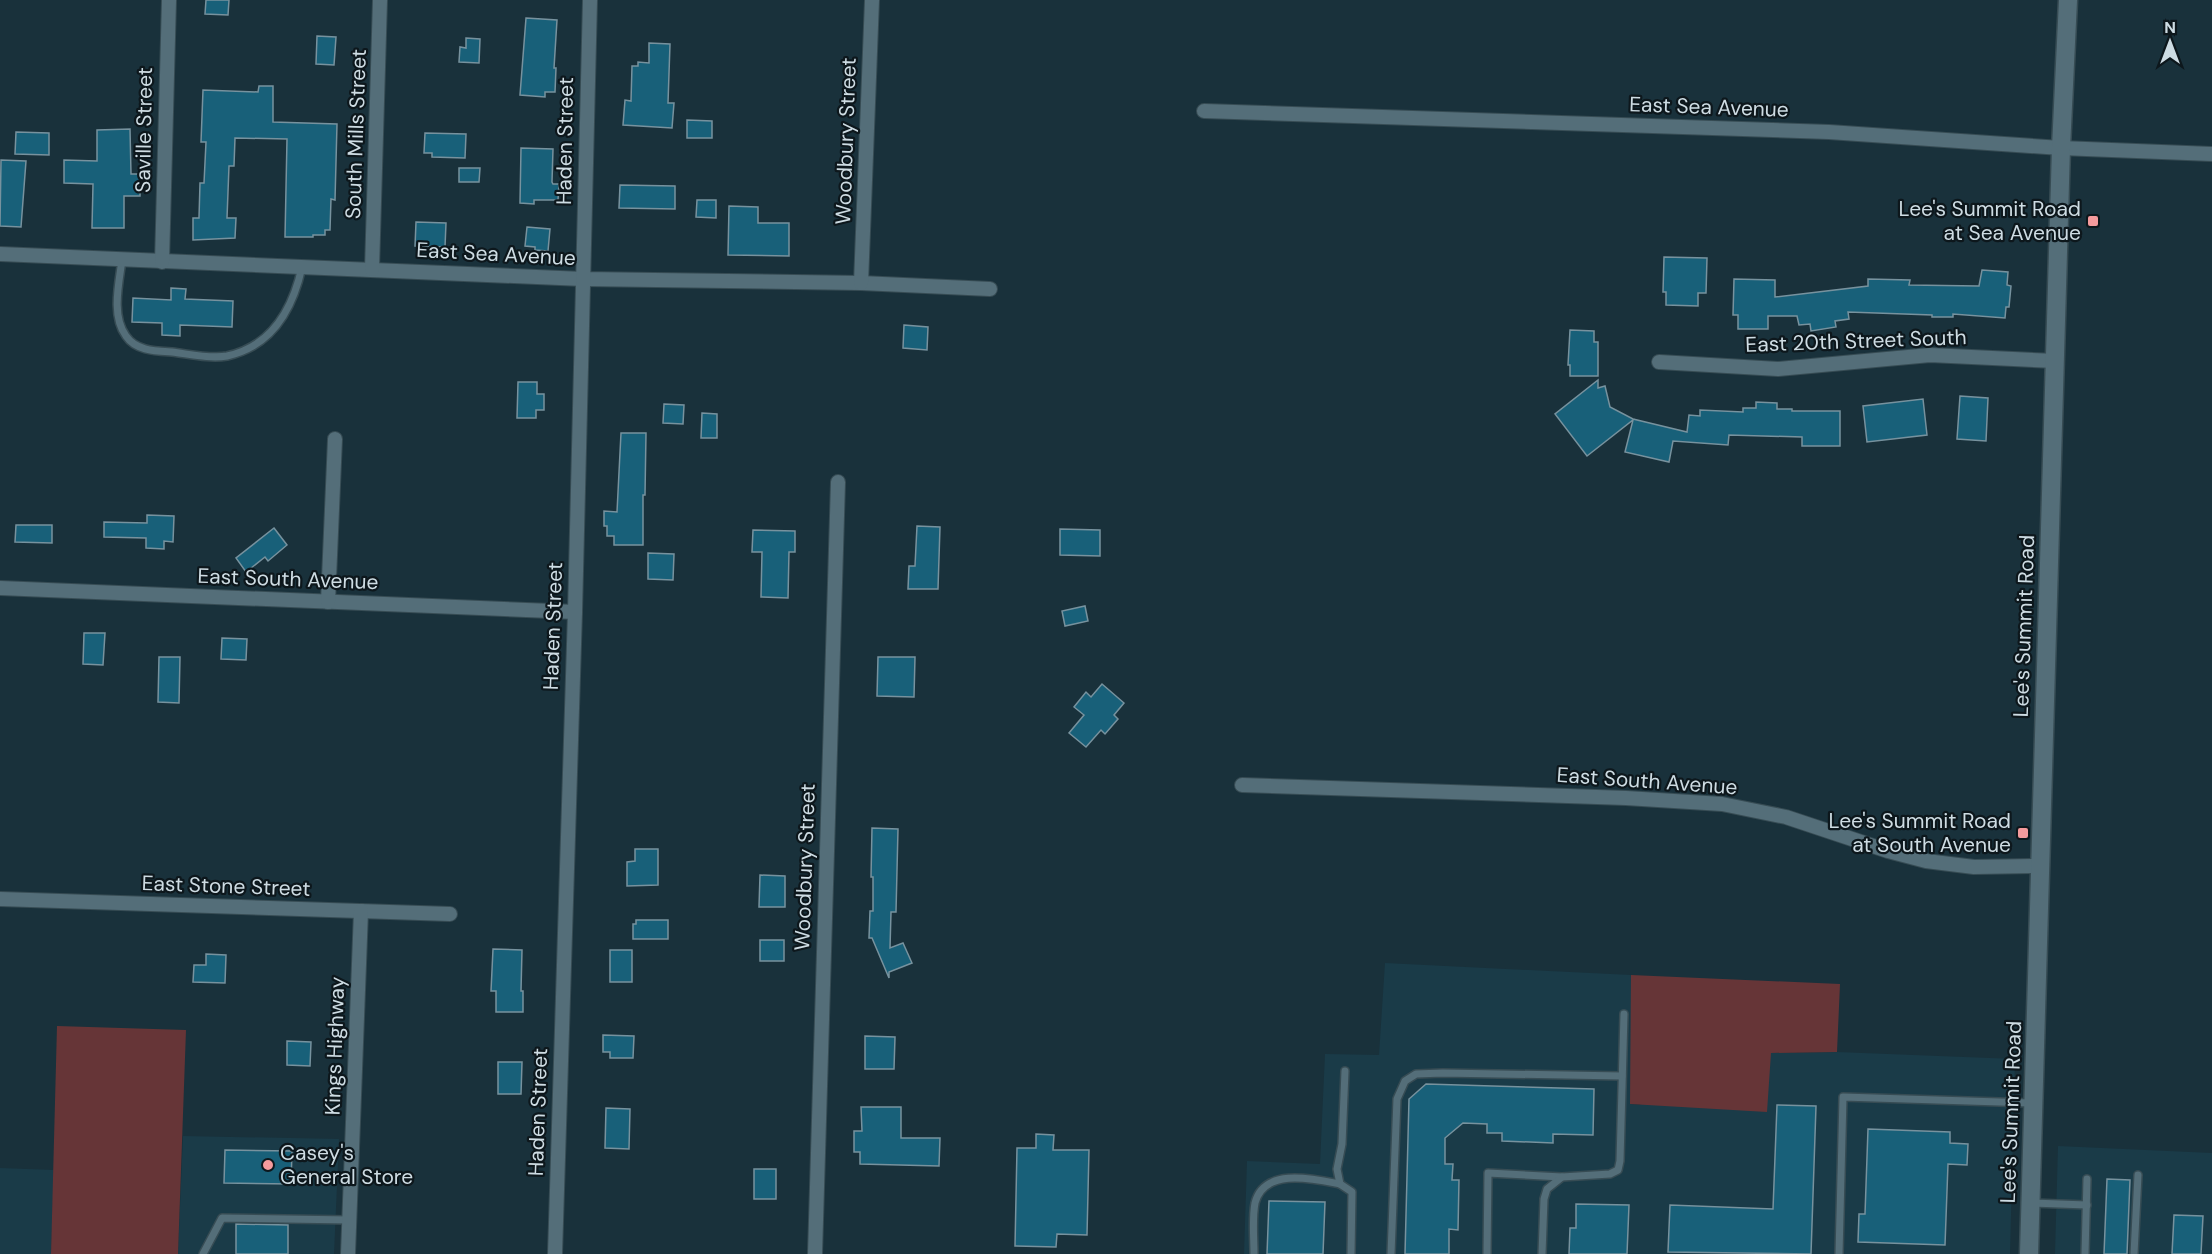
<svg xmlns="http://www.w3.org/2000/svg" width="2212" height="1254" font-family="'DM Sans',sans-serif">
<rect width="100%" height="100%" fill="#19313b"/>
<g fill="#1a3b48">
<polygon points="1385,963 1631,975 1631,1104 1639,1105 1771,1053 1837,1052 2015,1059 2010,1254 1244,1254 1247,1161 1320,1164 1325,1054 1379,1055"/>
<polygon points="183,1136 339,1139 334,1254 178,1254"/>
<polygon points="2058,1146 2212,1153 2212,1254 2055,1254"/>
<polygon points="0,1168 54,1170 51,1254 0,1254"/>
</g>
<g fill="#663537">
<polygon points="1631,975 1840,984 1837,1052 1771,1053 1767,1112 1630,1104"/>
<polygon points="57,1026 186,1030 178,1254 51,1254"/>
</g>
<g fill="#186079" stroke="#77929e" stroke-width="1.5">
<polygon points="206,0 229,0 228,15 205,14"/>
<polygon points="526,18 557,20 554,68 556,68 555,92 545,92 545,97 520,95"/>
<polygon points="317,36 336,37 334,65 316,64"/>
<polygon points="466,38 480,39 479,63 459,62 460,47 466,48"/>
<polygon points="649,43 670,44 668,103 674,103 672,128 623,125 625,100 631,101 632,66 638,66 638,62 649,63"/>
<polygon points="259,86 273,86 273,122 337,124 335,200 331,199 330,230 325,230 325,235 313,235 313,237 285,237 287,139 235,138 234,166 229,166 227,218 236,218 235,238 193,240 193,218 199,218 200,183 204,183 206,142 201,142 203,90 258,92"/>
<polygon points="687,120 712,121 712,138 687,138"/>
<polygon points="130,129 131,174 140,174 140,196 124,196 124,228 92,228 93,184 64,183 64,160 97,161 97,130"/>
<polygon points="16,132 49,133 49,155 15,154"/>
<polygon points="425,133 466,134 465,158 432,157 432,153 424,153"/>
<polygon points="521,148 553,149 552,182 553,184 559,184 558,200 534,200 534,204 520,203"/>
<polygon points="1,160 26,161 21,227 0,226"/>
<polygon points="459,168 480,168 479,182 459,182"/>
<polygon points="620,185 675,186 675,209 619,208"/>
<polygon points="697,200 716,200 716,218 696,217"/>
<polygon points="729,206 758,207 758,223 789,223 789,256 728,255"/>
<polygon points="416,222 446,223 445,247 415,246"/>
<polygon points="527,227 550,229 548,251 535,250 535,247 525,246"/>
<polygon points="1664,257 1707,258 1706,293 1698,293 1698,306 1666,305 1666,292 1663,292"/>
<polygon points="1982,270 2008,272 2007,285 2011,286 2009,307 2006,307 2005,318 1953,314 1953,317 1932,317 1932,315 1848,312 1849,319 1835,321 1836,327 1811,331 1810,324 1799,325 1797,316 1768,316 1768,329 1738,329 1738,315 1733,315 1734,279 1775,280 1775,297 1868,286 1868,279 1910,280 1909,285 1979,286"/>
<polygon points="171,288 186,289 185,299 233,301 232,327 180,325 180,336 162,335 162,323 132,322 133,298 171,300"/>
<polygon points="904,325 928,327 927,350 903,348"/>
<polygon points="1570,330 1594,331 1594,342 1598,342 1598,376 1570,376 1570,365 1568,365"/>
<polygon points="1598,380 1598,388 1605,386 1610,407 1633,419 1687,432 1689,415 1700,416 1700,410 1743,412 1743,408 1756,408 1756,402 1777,403 1777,409 1792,409 1792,411 1840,411 1840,446 1802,446 1802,437 1729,435 1728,445 1673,441 1669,462 1625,452 1633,420 1587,456 1555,414"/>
<polygon points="518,382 537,382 537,394 544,394 544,410 536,410 536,418 517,418"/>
<polygon points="1960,396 1988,398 1986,441 1957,439"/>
<polygon points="1923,399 1927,435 1867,442 1863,406"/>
<polygon points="664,404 684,405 683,424 663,423"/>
<polygon points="702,413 717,414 717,438 701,438"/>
<polygon points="621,433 646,433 645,495 643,495 643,545 614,545 614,536 607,536 607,526 604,526 604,511 617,512"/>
<polygon points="147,515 174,516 173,542 164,541 164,549 146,548 146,538 104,537 104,522 147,523"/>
<polygon points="16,525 52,525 52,543 15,542"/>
<polygon points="917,526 940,527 938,589 908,589 909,566 915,566"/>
<polygon points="274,528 287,545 268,561 265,557 246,572 236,558"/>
<polygon points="1060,529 1100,530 1100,556 1060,555"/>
<polygon points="753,530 795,531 795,552 789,552 788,598 761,597 762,552 752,552"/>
<polygon points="648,553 674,554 673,580 648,579"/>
<polygon points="1085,606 1088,621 1065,626 1062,611"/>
<polygon points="84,633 105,633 103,665 83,664"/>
<polygon points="222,638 247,639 246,660 221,659"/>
<polygon points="159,657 180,657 179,703 158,702"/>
<polygon points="878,657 915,657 914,697 877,696"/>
<polygon points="1102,684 1124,703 1114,715 1118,719 1105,734 1101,730 1086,747 1069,733 1084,715 1074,707 1086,692 1091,697"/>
<polygon points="872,828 898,829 896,912 891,912 890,948 903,943 912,963 889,972 889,978 872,938 869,938 870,911 873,911 873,877 871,877"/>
<polygon points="635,849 658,849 658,885 627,886 627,862 635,861"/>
<polygon points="760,875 785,876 785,907 759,907"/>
<polygon points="636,920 668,920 668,939 633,939 633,924 636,924"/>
<rect x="760" y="940" width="24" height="21"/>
<polygon points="493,949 522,950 521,991 523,991 523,1012 496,1012 496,991 491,991"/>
<rect x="610" y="950" width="22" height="32"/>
<polygon points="206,954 226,955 225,983 193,982 194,965 206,965"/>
<polygon points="603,1035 634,1036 633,1058 610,1058 610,1052 603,1052"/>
<polygon points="865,1036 895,1037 894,1069 865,1069"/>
<polygon points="287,1041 311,1042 310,1066 287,1065"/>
<polygon points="498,1062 522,1062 521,1094 498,1094"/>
<polygon points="1426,1084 1594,1089 1593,1135 1553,1134 1553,1143 1502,1141 1502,1133 1487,1133 1487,1124 1463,1123 1445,1138 1445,1164 1453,1164 1452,1180 1459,1180 1458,1230 1449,1229 1449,1254 1405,1254 1409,1099"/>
<polygon points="1777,1105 1816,1106 1811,1254 1668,1252 1670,1205 1773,1209"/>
<polygon points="861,1107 901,1107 901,1138 940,1138 939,1166 860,1164 860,1152 854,1152 854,1131 862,1131"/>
<polygon points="606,1108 630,1109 629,1149 605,1148"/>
<polygon points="1868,1129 1950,1132 1950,1143 1968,1144 1967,1165 1948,1164 1945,1245 1858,1242 1859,1214 1865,1214"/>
<polygon points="1036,1134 1054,1135 1053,1150 1089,1150 1087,1235 1057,1234 1056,1247 1015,1246 1017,1148 1036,1148"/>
<polygon points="225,1150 292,1151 291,1184 224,1183"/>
<rect x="754" y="1169" width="22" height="30"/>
<polygon points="2107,1179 2130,1180 2127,1254 2104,1254"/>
<polygon points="1269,1201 1325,1202 1323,1254 1267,1254"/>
<polygon points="1576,1204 1629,1205 1627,1254 1569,1254 1570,1228 1576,1228"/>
<polygon points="2174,1215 2203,1216 2201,1254 2172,1254"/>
<polygon points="236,1224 288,1225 288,1254 236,1254"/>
</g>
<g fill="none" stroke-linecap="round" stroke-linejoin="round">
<g stroke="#374c54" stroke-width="10">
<g id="lane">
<path d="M122,260C119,283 111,316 126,336C136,351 156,351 172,352C189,354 210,359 227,356C273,346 293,308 302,267"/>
<polyline points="1345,1071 1342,1144 1337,1169 1340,1184 1352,1192 1351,1254"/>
<polyline points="2032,1203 2087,1205"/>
<polyline points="203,1254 222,1218 350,1220"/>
<path d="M1254,1254C1254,1238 1252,1219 1255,1203C1264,1167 1314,1179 1340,1184"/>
<polyline points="1391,1254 1397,1099 1405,1081 1416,1074 1443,1073 1622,1076"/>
<polyline points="1487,1254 1488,1173 1562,1177"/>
<polyline points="1542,1254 1544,1199 1547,1189 1562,1177 1610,1174 1618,1170 1620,1161 1624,1014"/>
<polyline points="1839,1254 1843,1097 2031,1103"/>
<polyline points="2085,1254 2087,1179"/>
<polyline points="2134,1254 2138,1175"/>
</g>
</g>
<g stroke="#374c54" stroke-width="16">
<g id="street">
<polyline points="1204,111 1829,132 2061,148 2212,154"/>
<polyline points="0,254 583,279 861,283 990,289"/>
<polyline points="162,262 169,0"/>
<polyline points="372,269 380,0"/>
<polyline points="861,283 872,0"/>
<polyline points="1659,362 1778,369 1930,355 2055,361"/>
<polyline points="0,588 575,612"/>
<polyline points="328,602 335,439"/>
<polyline points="1242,785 1626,798 1722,804 1786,817 1888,851 1926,861 1974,867 2040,866"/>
<polyline points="0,899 450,914"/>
<polyline points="348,1254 361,911"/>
<polyline points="555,1254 575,612 590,0"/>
<polyline points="815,1254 838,482"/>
</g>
</g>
<g stroke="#374c54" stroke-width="21">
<polyline id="secondary" points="2029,1254 2061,148 2068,0"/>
</g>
<use href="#lane" stroke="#546e79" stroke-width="7"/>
<use href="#street" stroke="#546e79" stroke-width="14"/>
<use href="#secondary" stroke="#546e79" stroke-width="18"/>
</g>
<g fill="#f59b9d" stroke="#0d171c" stroke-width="2">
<rect x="2087" y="215" width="12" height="12" rx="3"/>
<rect x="2017" y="827" width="12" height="12" rx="3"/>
<circle cx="268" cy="1165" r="6"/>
</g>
<g text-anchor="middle" stroke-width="4.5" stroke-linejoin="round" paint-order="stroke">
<g font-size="21" fill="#cedce3" stroke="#0d171c">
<text transform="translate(1709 107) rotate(2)" y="7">East Sea Avenue</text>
<text transform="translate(144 130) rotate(-89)" y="7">Saville Street</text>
<text transform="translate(356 134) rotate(-88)" y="7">South Mills Street</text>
<text transform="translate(565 141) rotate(-89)" y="7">Haden Street</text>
<text transform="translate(846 141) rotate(-88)" y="7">Woodbury Street</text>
<text transform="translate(496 254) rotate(3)" y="7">East Sea Avenue</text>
<text transform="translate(1856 341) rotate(-2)" y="7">East 20th Street South</text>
<text transform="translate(288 579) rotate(2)" y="7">East South Avenue</text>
<text transform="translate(553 626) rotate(-88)" y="7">Haden Street</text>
<text transform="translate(2024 626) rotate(-88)" y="7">Lee's Summit Road</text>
<text transform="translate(1647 781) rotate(4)" y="7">East South Avenue</text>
<text transform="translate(805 867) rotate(-88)" y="7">Woodbury Street</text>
<text transform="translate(226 886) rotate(2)" y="7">East Stone Street</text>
<text transform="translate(335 1046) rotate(-88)" y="7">Kings Highway</text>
<text transform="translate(538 1112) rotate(-88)" y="7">Haden Street</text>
<text transform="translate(2011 1112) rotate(-88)" y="7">Lee's Summit Road</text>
</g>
<g font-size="21" fill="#cedce3" stroke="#0d171c" text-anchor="end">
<text x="2081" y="216">Lee's Summit Road<tspan x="2081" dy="24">at Sea Avenue</tspan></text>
<text x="2011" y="828">Lee's Summit Road<tspan x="2011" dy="24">at South Avenue</tspan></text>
<text x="280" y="1160" text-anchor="start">Casey's<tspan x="280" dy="24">General Store</tspan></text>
</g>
</g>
<g transform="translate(2170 42)" stroke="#0d171c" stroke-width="4.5" paint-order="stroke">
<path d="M0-4.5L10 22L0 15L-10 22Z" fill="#cedce3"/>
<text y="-9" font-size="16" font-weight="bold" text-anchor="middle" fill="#cedce3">N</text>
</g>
</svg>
